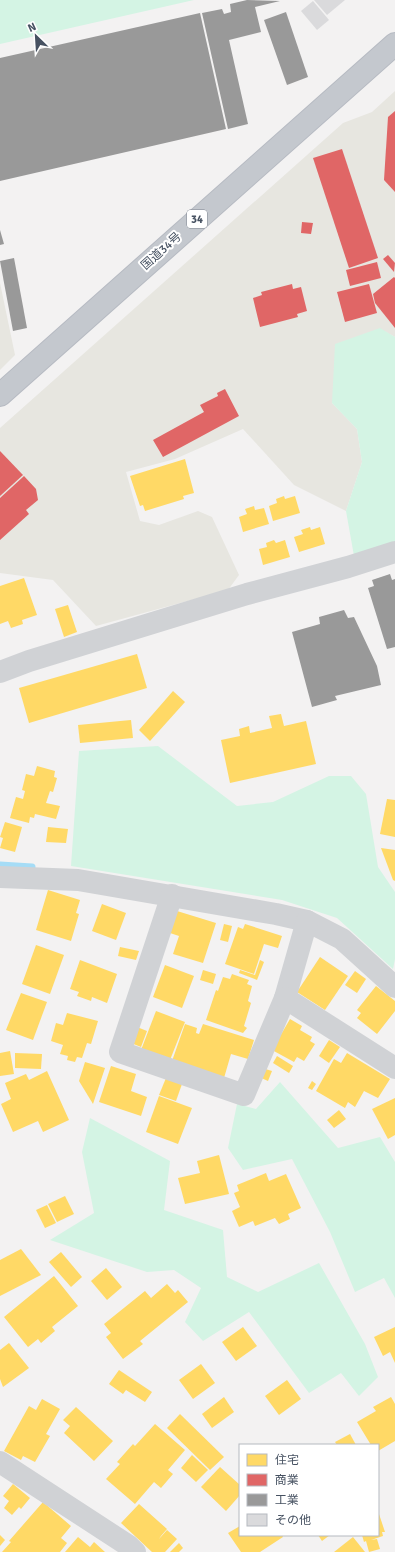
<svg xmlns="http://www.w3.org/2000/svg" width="395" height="1552" font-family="Signika,'Noto Sans JP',sans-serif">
<rect width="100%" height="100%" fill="#f3f2f2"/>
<g fill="#e7e6e0">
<polygon points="395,91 395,337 380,329 332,403 357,429 362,462 346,511 294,485 243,429 175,459 126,472 140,521 159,525 198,511 212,517 239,575 228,590 96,626 53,580 0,573 0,428 343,123 372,112"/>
<polygon points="0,283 15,355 0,370"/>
</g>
<g fill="#d4f4e4">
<polygon points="0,0 194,0 0,44"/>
<polygon points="380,328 395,337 395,542 354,556 346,511 362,462 357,429 332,403 335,344"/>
<polygon points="158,746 237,806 273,802 329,776 351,776 366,794 378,867 395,892 395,959 393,969 337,918 282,900 71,866 79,751"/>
<polygon points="280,1082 338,1148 380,1137 395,1162 395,1298 384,1278 355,1292 330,1232 292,1159 243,1170 228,1148 237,1104 256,1109"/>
<polygon points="90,1118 170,1161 164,1210 223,1230 227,1277 258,1292 319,1263 365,1344 378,1377 359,1396 341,1373 309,1393 249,1312 203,1341 185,1322 201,1288 174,1270 147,1272 50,1240 94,1213 82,1152"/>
</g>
<g fill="#ffd966">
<polygon points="185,459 194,493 183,496 184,499 145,511 143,505 140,506 130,476"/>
<polygon points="284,496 285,499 295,496 300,513 273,521 269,506 277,503 276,499"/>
<polygon points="254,506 255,510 264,508 269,524 243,532 239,517 247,514 245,509"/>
<polygon points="310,527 311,530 320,527 325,544 299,552 294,537 303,534 301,530"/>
<polygon points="274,540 276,543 285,540 290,557 263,565 259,549 267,547 266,543"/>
<polygon points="24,578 37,615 22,620 23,624 11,628 8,621 0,624 0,586"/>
<polygon points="68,605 77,632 64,637 55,609"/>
<polygon points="137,654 147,688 29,723 19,688"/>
<polygon points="173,691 185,702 150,741 139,730"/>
<polygon points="281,714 284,726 306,721 316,764 230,783 221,740 240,736 239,729 249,726 250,733 272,728 269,716"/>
<polygon points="131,720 133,738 80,743 78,725"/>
<polygon points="37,766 55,771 54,777 57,778 53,792 50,791 46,803 60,806 56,819 35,814 34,818 30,817 29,823 10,818 16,797 23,799 25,791 22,790 26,774 34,776"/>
<polygon points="387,799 395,800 395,837 380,834"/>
<polygon points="5,822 22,827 15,852 0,848 3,838 0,837"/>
<polygon points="48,827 68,829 66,843 46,842"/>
<polygon points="381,848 395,850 395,881 393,880"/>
<polygon points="48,890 80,900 76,913 79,914 71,941 36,930"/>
<polygon points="102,904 126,913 116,940 92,931"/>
<polygon points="177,911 216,923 203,963 173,954 179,936 170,933"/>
<polygon points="224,924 232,926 228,942 220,940"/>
<polygon points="245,924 282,936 278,948 264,944 254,974 225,964 238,927 243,929"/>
<polygon points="36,945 64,955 50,994 22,984"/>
<polygon points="120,947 139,951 136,960 118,956"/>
<polygon points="320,957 348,976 325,1010 297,992"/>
<polygon points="80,960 117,974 107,1003 92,997 91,1001 77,996 79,992 70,989"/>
<polygon points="260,960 264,962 257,980 239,973 240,970 255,975"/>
<polygon points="165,965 194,976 182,1008 153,997"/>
<polygon points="203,970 216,974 213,984 200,980"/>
<polygon points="355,971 366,979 357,993 345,985"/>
<polygon points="232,974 249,980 247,984 252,986 248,1001 251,1003 244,1026 247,1028 243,1033 206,1020 216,990 218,991 223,977 230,979"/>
<polygon points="376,986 395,1001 395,1011 377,1034 357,1018 361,1013 357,1010"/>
<polygon points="21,993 47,1002 33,1040 6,1030"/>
<polygon points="156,1011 185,1022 170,1060 141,1050"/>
<polygon points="67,1013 98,1021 91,1044 87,1043 82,1058 77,1057 75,1062 67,1060 68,1056 60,1054 63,1045 51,1041 56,1023 63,1025"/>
<polygon points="290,1019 302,1026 300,1030 312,1037 310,1041 315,1044 304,1061 297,1057 294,1062 272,1050"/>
<polygon points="185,1024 197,1028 196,1033 199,1034 203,1024 254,1040 248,1059 231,1054 224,1078 172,1061"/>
<polygon points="137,1027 147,1031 141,1047 131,1043"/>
<polygon points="329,1040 340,1047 329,1063 319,1056"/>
<polygon points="10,1051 14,1074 0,1076 0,1053"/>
<polygon points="15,1053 42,1054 41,1069 15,1068"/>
<polygon points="347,1053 390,1079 378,1098 364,1091 355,1107 348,1102 345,1108 316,1091 334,1059 341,1063"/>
<polygon points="277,1056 293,1066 289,1073 273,1063"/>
<polygon points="85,1062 105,1068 93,1104 79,1081"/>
<polygon points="111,1066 136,1074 131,1091 147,1097 141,1116 99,1102"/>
<polygon points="262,1068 272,1071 268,1081 259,1077"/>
<polygon points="47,1071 69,1120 43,1132 38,1121 13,1132 1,1104 11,1099 5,1083 26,1074 29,1080"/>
<polygon points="166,1078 182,1084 176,1101 159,1095"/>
<polygon points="312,1081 316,1084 312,1090 308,1088"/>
<polygon points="159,1096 192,1108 178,1144 146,1132"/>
<polygon points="395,1098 395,1135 388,1139 372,1109"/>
<polygon points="339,1110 346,1119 334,1128 327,1120"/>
<polygon points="219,1155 229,1194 185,1204 178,1178 200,1173 197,1161"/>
<polygon points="266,1173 269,1181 286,1174 301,1208 288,1214 290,1219 279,1224 275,1218 255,1226 253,1221 239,1227 232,1211 240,1207 234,1193 239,1191 237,1185"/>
<polygon points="65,1196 74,1214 57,1222 48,1204"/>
<polygon points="47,1205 56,1223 45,1228 36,1210"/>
<polygon points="21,1249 41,1275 0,1296 0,1260"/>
<polygon points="61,1252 82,1277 71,1287 49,1262"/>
<polygon points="106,1268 122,1287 107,1300 91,1281"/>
<polygon points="54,1276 78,1306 52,1327 55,1331 41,1343 38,1339 28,1347 4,1317"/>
<polygon points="167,1284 175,1293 178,1290 188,1302 140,1341 143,1344 123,1359 106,1337 111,1333 104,1324 145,1291 151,1298"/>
<polygon points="243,1327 257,1346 236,1361 222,1342"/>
<polygon points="395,1327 395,1363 390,1352 383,1356 374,1337"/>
<polygon points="9,1343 29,1368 3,1387 0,1379 0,1350"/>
<polygon points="201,1364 215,1383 193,1399 179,1380"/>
<polygon points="119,1370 152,1392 145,1402 126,1390 123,1394 109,1384"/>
<polygon points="287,1380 301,1399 279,1415 265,1396"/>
<polygon points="224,1397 234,1412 212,1428 202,1414"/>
<polygon points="391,1397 395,1404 395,1441 378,1451 378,1445 371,1445 357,1422 376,1411 373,1407"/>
<polygon points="42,1399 60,1409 46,1434 50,1436 35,1462 23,1456 21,1460 4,1451 29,1406 36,1410"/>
<polygon points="76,1407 113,1441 94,1461 64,1433 70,1426 63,1420"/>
<polygon points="180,1414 224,1457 210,1470 167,1428"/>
<polygon points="155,1424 185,1450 168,1470 173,1474 161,1488 154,1482 135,1504 106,1479 120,1464 117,1462 133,1444 135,1446"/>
<polygon points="350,1434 356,1445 337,1445 335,1442"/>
<polygon points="192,1455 208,1470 196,1482 181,1468"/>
<polygon points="220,1467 240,1485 240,1495 226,1511 201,1487"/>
<polygon points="13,1484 30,1498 21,1509 19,1507 12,1515 4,1508 9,1501 3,1496"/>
<polygon points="43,1502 71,1526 61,1538 67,1543 60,1552 2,1552 11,1542 9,1541"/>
<polygon points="139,1504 167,1529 161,1536 157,1533 161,1536 159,1539 167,1530 177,1539 165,1552 152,1552 121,1523"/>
<polygon points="378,1511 385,1532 382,1532 383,1536 371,1540 377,1539 380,1549 369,1552 366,1541 364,1542 362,1535 378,1535"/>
<polygon points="240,1526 240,1535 282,1535 283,1537 260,1552 241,1552 228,1533"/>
<polygon points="0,1535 5,1540 0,1546"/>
<polygon points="318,1535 330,1535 322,1541"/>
<polygon points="78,1537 90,1547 94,1542 105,1552 65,1552"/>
<polygon points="353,1537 365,1552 334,1552"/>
<polygon points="179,1543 183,1548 179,1552 170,1552"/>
</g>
<g fill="#e06666">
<polygon points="395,111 395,192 384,180 388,117"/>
<polygon points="342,149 378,258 349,268 313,158"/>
<polygon points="302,222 313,223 311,234 301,233"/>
<polygon points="388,255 395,263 394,272 383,259"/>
<polygon points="377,262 381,278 350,286 346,270"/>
<polygon points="394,277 395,278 395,328 375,303 373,294"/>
<polygon points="292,284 293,289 301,287 307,311 297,314 298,317 260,327 253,298 262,295 261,292"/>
<polygon points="369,284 377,313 345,322 337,292"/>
<polygon points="225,389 239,416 163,457 153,440 204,412 200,405 218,396 217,393"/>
<polygon points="0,451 23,475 0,496"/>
<polygon points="24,476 36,489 38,500 26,510 29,514 0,540 0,498"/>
</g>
<g fill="#999">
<polygon points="247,0 280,1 255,7 261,32 229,40 248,124 228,129 202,13 222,9 224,14 231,12 230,4"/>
<polygon points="286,12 308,77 287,85 264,20"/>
<polygon points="200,13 226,129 0,181 0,58"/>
<polygon points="0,230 4,244 0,245"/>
<polygon points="14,258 27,328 13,331 0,261"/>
<polygon points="390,574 392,580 395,579 395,647 387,649 368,588 374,586 372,580"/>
<polygon points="344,610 348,618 354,617 377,666 381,685 335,696 337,700 312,707 292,632 320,624 319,617"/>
</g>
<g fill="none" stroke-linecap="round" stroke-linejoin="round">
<polyline stroke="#a5dcf6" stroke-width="7" points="0,865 32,867"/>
</g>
<g fill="#dadadc">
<polygon points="314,0 345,0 327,15"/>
<polygon points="313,1 329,20 317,30 301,11"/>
</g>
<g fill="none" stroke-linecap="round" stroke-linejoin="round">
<g stroke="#b6bac2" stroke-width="24">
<polyline id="trunk" points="0,395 395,44"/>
</g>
<g stroke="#d0d2d5" stroke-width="22">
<polyline points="0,672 29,661 247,594 348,567 395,552"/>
<polyline points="0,877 78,880 276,914 307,921 342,939 395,987"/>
<polyline points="172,895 120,1052 244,1095 285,998 307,921"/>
<polyline points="285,998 395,1068"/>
<polyline points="0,1462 129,1546 135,1552"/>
</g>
<use href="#trunk" stroke="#c4c8ce" stroke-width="22"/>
</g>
<g text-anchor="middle" stroke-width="4" stroke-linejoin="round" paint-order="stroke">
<rect fill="#fff" stroke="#7e8590" stroke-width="1" x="187" y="210" width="20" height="18" rx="3"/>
<g font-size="11" font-weight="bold" fill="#465161">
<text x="197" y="223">34</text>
</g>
<g font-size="12" fill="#465161" stroke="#fff">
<text transform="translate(161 251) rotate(-42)" y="4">国道34号</text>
</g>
</g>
<rect x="239" y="1444" width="140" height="92" fill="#ffffff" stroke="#b5b9c0"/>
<rect x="247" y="1454" width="20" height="12" fill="#ffd966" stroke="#b5b9c0"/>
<text x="275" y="1464" font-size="12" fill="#465161">住宅</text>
<rect x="247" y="1474" width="20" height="12" fill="#e06666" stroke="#b5b9c0"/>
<text x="275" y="1484" font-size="12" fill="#465161">商業</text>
<rect x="247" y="1494" width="20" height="12" fill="#999999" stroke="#b5b9c0"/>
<text x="275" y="1504" font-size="12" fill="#465161">工業</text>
<rect x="247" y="1514" width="20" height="12" fill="#dadadc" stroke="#b5b9c0"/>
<text x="275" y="1524" font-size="12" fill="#465161">その他</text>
<g transform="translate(36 36) rotate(335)" stroke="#ffffff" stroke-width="3" paint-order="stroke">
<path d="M0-3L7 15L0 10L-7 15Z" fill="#465161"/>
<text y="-6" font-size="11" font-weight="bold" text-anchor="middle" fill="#465161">N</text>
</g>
</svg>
